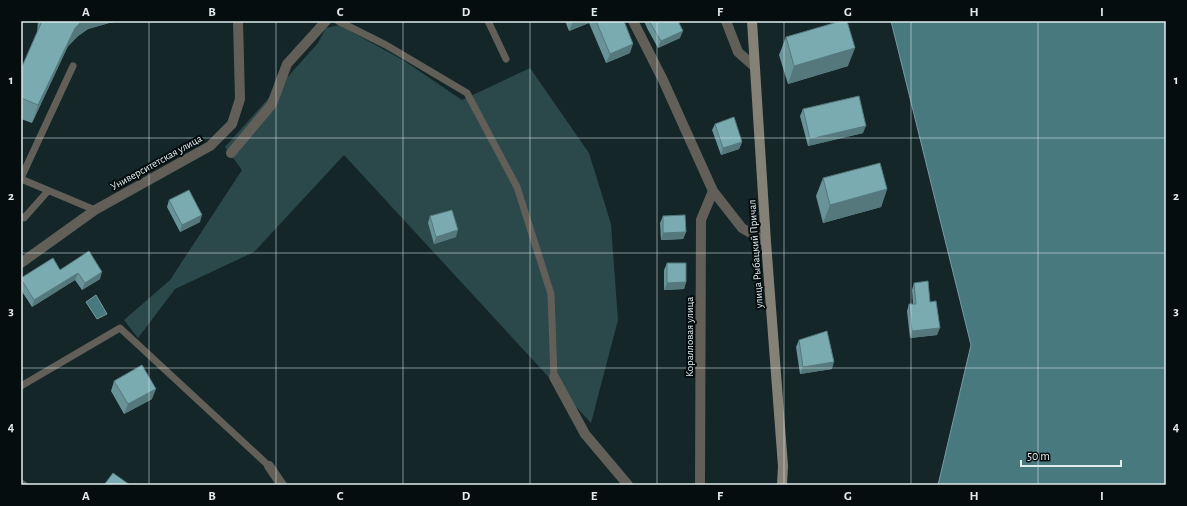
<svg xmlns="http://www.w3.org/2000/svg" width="1187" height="506" font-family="'Alegreya Sans',sans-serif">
<rect width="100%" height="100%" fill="#142628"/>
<polygon fill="#2b484b" points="339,25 403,60 462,100 530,68 589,153 611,224 618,320 591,423 344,155 254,252 175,289 138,338 124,320 170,280 242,170 225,147 318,43 326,28"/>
<g fill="#48797f" stroke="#769ba0">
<polygon points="891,21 1166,21 1166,485 938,485 971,345"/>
<polygon points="96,295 107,314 97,319 86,302"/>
</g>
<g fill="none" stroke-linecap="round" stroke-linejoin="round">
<g stroke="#625f58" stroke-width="7">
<polyline points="338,21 386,45 467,93 517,187 551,294 554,377"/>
<polyline points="488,21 506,59"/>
<polyline points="21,178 73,66"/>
<polyline points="21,179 95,210"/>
<polyline points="21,217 24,218 48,191"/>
<polyline points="21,386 120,328 269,466"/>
<polyline points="21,483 24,485"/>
</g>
<g stroke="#625f58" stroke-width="10">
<polyline points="633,21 663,80 713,191 742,228 766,242"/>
<polyline points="726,21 738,52 755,67"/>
<polyline points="231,153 272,104 287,64 326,21"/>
<polyline points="21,263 95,210 210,146 232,124 240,99 238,21"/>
<polyline points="554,377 585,434 628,485"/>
<polyline points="269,466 282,485"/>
<polyline points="700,485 701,220 713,191"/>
</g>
<polyline stroke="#868177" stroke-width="10" points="752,21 766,242 783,466 782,485"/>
</g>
<g fill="#689398">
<polygon points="38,21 122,21 109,23 88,29 78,36 68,46 32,123 21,119 21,69 37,33"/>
<polygon points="565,21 624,21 630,53 606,63 589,23 569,31"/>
<polygon points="644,21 678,21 680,38 658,48 647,28"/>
<polygon points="786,37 848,66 788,84 779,55"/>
<polygon points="803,109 863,133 808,146 800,116"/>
<polygon points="715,124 742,142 739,149 721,155 712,130"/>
<polygon points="823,178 887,189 881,207 823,223 816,196"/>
<polygon points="169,200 200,222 180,232 167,207"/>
<polygon points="430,216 456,237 434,244 428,223"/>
<polygon points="663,216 686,232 683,239 661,240 660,223"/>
<polygon points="89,251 100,279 82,290 75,280 32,307 21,290 21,278 60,270"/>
<polygon points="667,263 686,282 684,289 664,290 664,270"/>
<polygon points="914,283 930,302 937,335 910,338 907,311 909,304 913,304 912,290"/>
<polygon points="799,340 832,369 800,374 796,347"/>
<polygon points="114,381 152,399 124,414 111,391"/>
</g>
<g fill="#55787c">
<polygon points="82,21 122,21 109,23 88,29 78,36 68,46 32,123 38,105 75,28"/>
<polygon points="575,21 590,21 589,23 569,31 573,22"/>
<polygon points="683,31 680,38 658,48 661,41"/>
<polygon points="633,44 630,53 606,63 610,54"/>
<polygon points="855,48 848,66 788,84 794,66"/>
<polygon points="866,126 863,133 808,146 810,139"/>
<polygon points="742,142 739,149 721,155 723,148"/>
<polygon points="887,189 881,207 823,223 830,205"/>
<polygon points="202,215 200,222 180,232 182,225"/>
<polygon points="458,230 456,237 434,244 436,237"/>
<polygon points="686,232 683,239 661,240 663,233"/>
<polygon points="102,272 100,279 82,290 85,283"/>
<polygon points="78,273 75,280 32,307 34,300"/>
<polygon points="686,282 684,289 664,290 667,283"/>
<polygon points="940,328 937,335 910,338 912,331"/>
<polygon points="834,362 832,369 800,374 803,367"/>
<polygon points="156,389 152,399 124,414 128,404"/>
</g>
<g fill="#79abb1" stroke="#55787c">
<polygon points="42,21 82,21 75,28 38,105 21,98 21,69"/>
<polygon points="596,21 624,21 633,44 610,54"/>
<polygon points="649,21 678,21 683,31 661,41"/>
<polygon points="841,21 847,21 855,48 794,66 786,37"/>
<polygon points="859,96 866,126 810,139 803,109"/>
<polygon points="734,117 742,142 723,148 715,124"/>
<polygon points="880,163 887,189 830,205 823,178"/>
<polygon points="189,190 202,215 182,225 169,200"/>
<polygon points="452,210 458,230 436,237 430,216"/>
<polygon points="685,215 686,232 663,233 663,216"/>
<polygon points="89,251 102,272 85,283 78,273 34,300 21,279 21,278 53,258 60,270"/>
<polygon points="667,263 686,263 686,282 667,283"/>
<polygon points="928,281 930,302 936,301 940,328 912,331 909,304 916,304 914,283"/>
<polygon points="827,331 834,362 803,367 799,340"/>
<polygon points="142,365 156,389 128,404 114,381"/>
<polygon points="113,473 130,485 104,485"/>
</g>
<path fill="none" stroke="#e0ebec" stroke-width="1" stroke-opacity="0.55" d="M149,21V485M276,21V485M403,21V485M530,21V485M657,21V485M784,21V485M911,21V485M1038,21V485M21,138H1166M21,253H1166M21,368H1166"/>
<g text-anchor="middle" stroke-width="4" stroke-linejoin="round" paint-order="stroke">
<g font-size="11" fill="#e0ebec" stroke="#060d0e">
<text transform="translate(156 162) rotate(-29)" y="4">Университетская улица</text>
<text transform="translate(755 254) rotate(-94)" y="4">улица Рыбацкий Причал</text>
<text transform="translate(689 337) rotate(-90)" y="4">Коралловая улица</text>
</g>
</g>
<rect width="1187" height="506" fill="none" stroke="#060d0e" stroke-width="44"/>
<path d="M1021 460v6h100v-6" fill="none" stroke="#e0ebec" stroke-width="2"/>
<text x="1027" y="460" font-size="12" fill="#e0ebec" stroke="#060d0e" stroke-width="3" paint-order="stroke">50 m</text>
<rect x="22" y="22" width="1143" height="462" fill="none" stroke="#e0ebec" stroke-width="1.5"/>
<g font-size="13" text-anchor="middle" font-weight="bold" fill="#e0ebec">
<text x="86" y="16">A</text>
<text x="212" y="16">B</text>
<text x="340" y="16">C</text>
<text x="466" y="16">D</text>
<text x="594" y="16">E</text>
<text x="720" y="16">F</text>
<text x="848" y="16">G</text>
<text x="974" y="16">H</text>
<text x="1102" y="16">I</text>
<text x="11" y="84">1</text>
<text x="1176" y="84">1</text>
<text x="11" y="200">2</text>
<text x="1176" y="200">2</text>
<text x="11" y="315">3</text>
<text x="1176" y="315">3</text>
<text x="11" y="431">4</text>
<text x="1176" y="431">4</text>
<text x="86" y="500">A</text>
<text x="212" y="500">B</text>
<text x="340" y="500">C</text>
<text x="466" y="500">D</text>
<text x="594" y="500">E</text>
<text x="720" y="500">F</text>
<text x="848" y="500">G</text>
<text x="974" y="500">H</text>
<text x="1102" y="500">I</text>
</g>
</svg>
